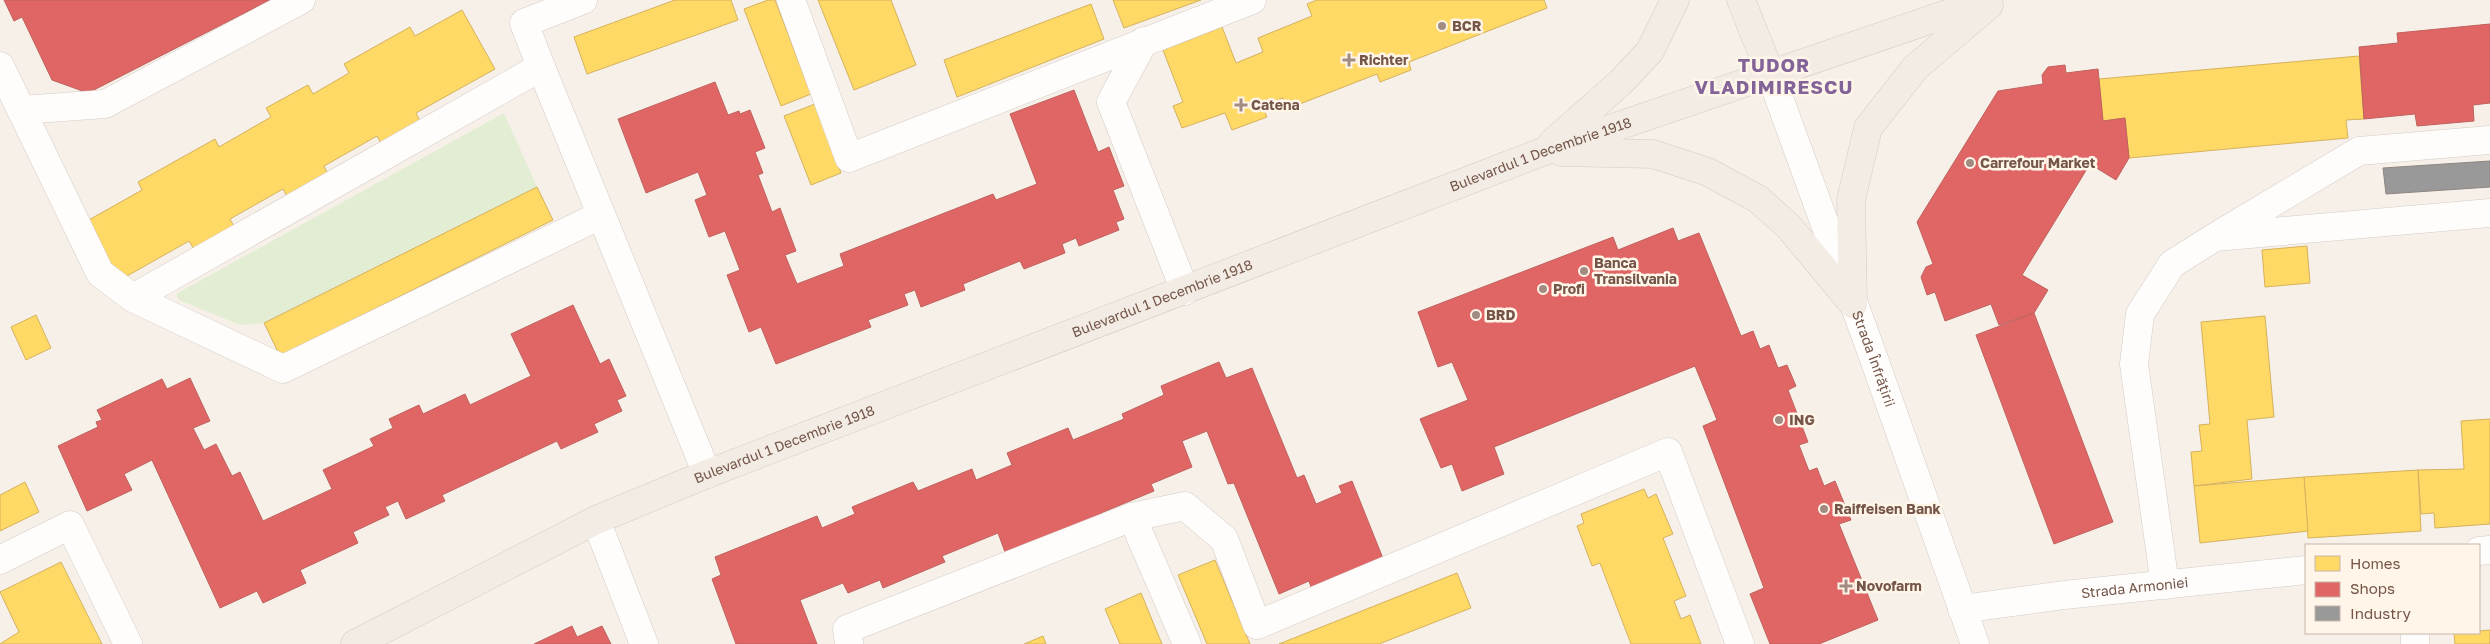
<svg xmlns="http://www.w3.org/2000/svg" width="2490" height="644" font-family="'Golos Text',sans-serif">
<rect width="100%" height="100%" fill="#f6f0e8"/>
<polygon fill="#e3edd3" points="504,113 537,187 264,323 240,325 179,300 176,294"/>
<g fill="#ffd966" stroke="#d5b15d">
<polygon points="675,0 731,0 738,20 587,74 574,37"/>
<polygon points="768,0 775,0 811,94 781,106 744,9"/>
<polygon points="818,0 891,0 916,65 854,90"/>
<polygon points="1113,0 1201,0 1124,28"/>
<polygon points="1317,0 1544,0 1547,8 1409,62 1411,70 1380,82 1377,74 1287,109 1283,98 1262,105 1267,117 1232,130 1225,113 1182,128 1173,106 1183,102 1163,50 1222,27 1236,63 1263,52 1258,38 1312,16 1307,4"/>
<polygon points="1091,4 1104,39 957,97 944,60"/>
<polygon points="462,10 495,69 416,113 421,123 382,145 377,136 324,166 329,177 289,200 283,189 230,219 235,228 195,251 189,241 120,280 87,221 142,190 138,182 215,139 219,147 271,117 266,108 308,85 313,94 349,73 344,64 410,27 415,36"/>
<polygon points="2359,56 2364,119 2346,120 2348,138 2129,158 2125,118 2103,121 2099,79"/>
<polygon points="815,104 841,173 811,185 784,116"/>
<polygon points="537,187 553,220 280,356 264,323"/>
<polygon points="2307,246 2310,283 2265,287 2262,250"/>
<polygon points="36,315 51,348 26,360 11,327"/>
<polygon points="2265,316 2274,417 2247,420 2252,479 2194,486 2191,452 2202,451 2199,425 2210,424 2201,322"/>
<polygon points="2490,419 2490,524 2435,528 2434,513 2421,514 2418,470 2464,469 2461,421"/>
<polygon points="2418,470 2421,531 2308,538 2304,477"/>
<polygon points="2304,477 2308,531 2200,543 2194,486"/>
<polygon points="25,482 39,512 0,531 0,495"/>
<polygon points="1644,489 1648,498 1656,494 1673,534 1663,538 1686,596 1674,601 1681,619 1690,615 1701,644 1631,644 1600,563 1592,566 1577,526 1584,523 1581,514"/>
<polygon points="1215,560 1250,644 1207,644 1178,575"/>
<polygon points="61,562 102,644 0,644 19,632 0,592"/>
<polygon points="1457,573 1471,608 1379,644 1279,644"/>
<polygon points="1141,593 1162,644 1120,644 1105,609"/>
<polygon points="2490,630 2490,644 2455,644 2454,633 2479,633 2479,631"/>
<polygon points="1043,636 1046,644 1024,644"/>
</g>
<g fill="#e06666" stroke="#c0615d">
<polygon points="4,0 270,0 88,93 52,80 22,17 14,21"/>
<polygon points="2490,24 2490,103 2473,105 2474,121 2417,126 2415,114 2364,119 2359,47 2398,43 2397,33"/>
<polygon points="2065,65 2066,73 2098,69 2103,121 2125,118 2129,158 2116,180 2090,164 2022,275 2048,290 2034,313 1999,325 1991,304 1945,321 1935,292 1927,295 1921,277 1926,267 1933,264 1917,222 1998,91 2043,84 2042,75 2048,67"/>
<polygon points="715,82 728,115 739,111 740,114 750,110 765,148 755,152 763,173 758,175 772,212 780,208 796,251 785,255 797,284 844,266 840,254 993,194 996,200 1037,184 1010,114 1074,90 1098,152 1109,147 1124,186 1113,190 1124,219 1116,222 1119,230 1079,246 1076,238 1062,244 1065,253 1024,269 1020,261 963,284 965,290 921,307 915,290 904,294 908,305 868,320 871,327 776,364 761,327 749,332 727,275 740,270 725,231 709,237 695,200 707,195 698,172 646,193 618,119"/>
<polygon points="1673,228 1678,241 1699,233 1741,336 1753,331 1760,349 1769,345 1778,368 1787,365 1796,386 1788,390 1808,442 1799,445 1809,471 1817,468 1824,486 1835,481 1851,520 1839,524 1878,620 1819,644 1770,644 1750,594 1764,588 1703,426 1717,420 1695,366 1494,447 1504,474 1462,491 1452,464 1441,468 1420,419 1468,400 1452,362 1438,367 1418,312 1613,237 1618,250"/>
<polygon points="573,305 600,364 609,359 626,396 617,400 622,411 594,424 598,432 561,449 557,441 442,495 445,501 406,519 398,501 385,507 389,515 353,532 358,543 300,570 306,583 263,603 257,591 220,608 152,460 124,474 132,490 87,511 58,446 98,427 96,422 102,420 97,410 162,379 167,389 190,378 210,421 193,428 204,450 216,444 232,476 240,472 263,521 332,489 323,470 374,446 370,439 393,428 389,419 419,405 423,414 465,394 470,405 531,376 511,334"/>
<polygon points="2034,313 2113,522 2054,544 1976,335"/>
<polygon points="1219,362 1226,378 1252,368 1297,478 1304,475 1316,504 1342,493 1339,486 1352,481 1384,561 1312,590 1309,581 1279,594 1234,483 1228,484 1207,431 1182,441 1192,467 1151,484 1154,491 1101,513 1104,520 1043,545 1041,538 1005,552 998,533 942,556 945,562 883,588 880,580 848,593 843,583 800,600 817,644 736,644 712,579 721,575 715,557 817,516 822,528 855,514 852,507 913,482 918,491 972,469 976,480 1012,465 1007,453 1068,428 1073,440 1124,419 1122,414 1164,395 1161,386"/>
<polygon points="572,626 577,637 602,626 611,644 534,644"/>
</g>
<polygon fill="#999" stroke="#8e8581" points="2490,161 2490,187 2386,194 2383,168"/>
<g fill="none" stroke-linecap="round" stroke-linejoin="round">
<g stroke="#d4cbc6" stroke-width="29">
<g id="minor">
<polyline points="791,0 849,158 1252,0"/>
<polyline points="1144,41 1111,102 1185,291"/>
<polyline points="0,66 100,273 133,298 283,369 601,215"/>
<polyline points="541,67 524,23 583,0"/>
<path id="s1" d="M1770,73L1874,359L1975,644"/>
<polyline points="21,110 105,104 301,0"/>
<polyline points="2220,234 2359,151 2490,140"/>
<polyline points="133,298 541,67 707,474"/>
<polyline points="1132,517 1187,644"/>
<polyline points="596,520 644,644"/>
<polyline points="2479,551 2490,550"/>
<polyline points="0,560 70,525 128,644"/>
<polyline points="2165,585 2134,364 2140,314 2172,264 2215,237 2490,213"/>
<path id="s2" d="M1962,609L2064,595L2306,570"/>
<polyline points="2415,633 2415,644"/>
<polyline points="849,644 847,629 1132,517 1185,506 1224,539 1257,625 1668,452 1740,644"/>
</g>
</g>
<g stroke="#d5cac5" stroke-width="29">
<g id="major">
<polyline points="1741,0 1770,73"/>
<polyline points="1552,143 1621,82 1650,51 1675,0"/>
<polyline points="1561,152 1653,154 1708,172 1758,199 1789,227 1853,304"/>
<polyline points="1853,304 1851,200 1868,128 1915,68 1989,5"/>
<path id="s3" d="M355,644L596,520L707,474L1542,152L1988,0"/>
</g>
</g>
<use href="#minor" stroke="#fefdfc" stroke-width="28"/>
<use href="#major" stroke="#f2ece5" stroke-width="28"/>
</g>
<g fill="#a28b80" stroke="#fff5e9" stroke-width="2">
<circle cx="1442" cy="26" r="5"/>
<path d="M1346.5 52.5h5v5h5v5h-5v5h-5v-5h-5v-5h5z"/>
<path d="M1238.5 97.5h5v5h5v5h-5v5h-5v-5h-5v-5h5z"/>
<circle cx="1970" cy="163" r="5"/>
<circle cx="1584" cy="271" r="5"/>
<circle cx="1543" cy="289" r="5"/>
<circle cx="1476" cy="315" r="5"/>
<circle cx="1779" cy="420" r="5"/>
<circle cx="1824" cy="509" r="5"/>
<path d="M1843.5 578.5h5v5h5v5h-5v5h-5v-5h-5v-5h5z"/>
</g>
<g text-anchor="middle" stroke-width="5" stroke-linejoin="round" paint-order="stroke">
<g font-size="14" font-weight="bold" fill="#745548" stroke="#fff5e9" text-anchor="start">
<text x="1452" y="31">BCR</text>
<text x="1359" y="65">Richter</text>
<text x="1251" y="110">Catena</text>
<text x="1980" y="168">Carrefour Market</text>
<text x="1594" y="268">Banca<tspan x="1594" dy="16">Transilvania</tspan></text>
<text x="1553" y="294">Profi</text>
<text x="1486" y="320">BRD</text>
<text x="1789" y="425">ING</text>
<text x="1834" y="514">Raiffeisen Bank</text>
<text x="1856" y="591">Novofarm</text>
</g>
<g font-size="14" fill="#745548" stroke="#fff5e9">
<text dy="5" stroke="none"><textPath href="#s3" startOffset="1284">Bulevardul 1 Decembrie 1918</textPath></text>
<text dy="5" stroke="none"><textPath href="#s3" startOffset="879">Bulevardul 1 Decembrie 1918</textPath></text>
<text dy="5" stroke="none"><textPath href="#s1" startOffset="304">Strada Înfrățirii</textPath></text>
<text dy="5" stroke="none"><textPath href="#s3" startOffset="474">Bulevardul 1 Decembrie 1918</textPath></text>
<text dy="5" stroke="none"><textPath href="#s2" startOffset="174">Strada Armoniei</textPath></text>
</g>
<g font-size="19" font-weight="bold" letter-spacing="1" fill="#836498" stroke="#fff5e9">
<text x="1774" y="72">TUDOR<tspan x="1774" dy="22">VLADIMIRESCU</tspan></text>
</g>
</g>
<rect x="2305" y="544" width="175" height="90" fill="#fff5e9" stroke="#c7b5a9"/>
<rect x="2315" y="556" width="25" height="15" fill="#ffd966" stroke="#c7b5a9"/>
<text x="2350" y="569" font-size="15" fill="#745548">Homes</text>
<rect x="2315" y="582" width="25" height="15" fill="#e06666" stroke="#c7b5a9"/>
<text x="2350" y="594" font-size="15" fill="#745548">Shops</text>
<rect x="2315" y="606" width="25" height="15" fill="#999999" stroke="#c7b5a9"/>
<text x="2350" y="619" font-size="15" fill="#745548">Industry</text>
</svg>
